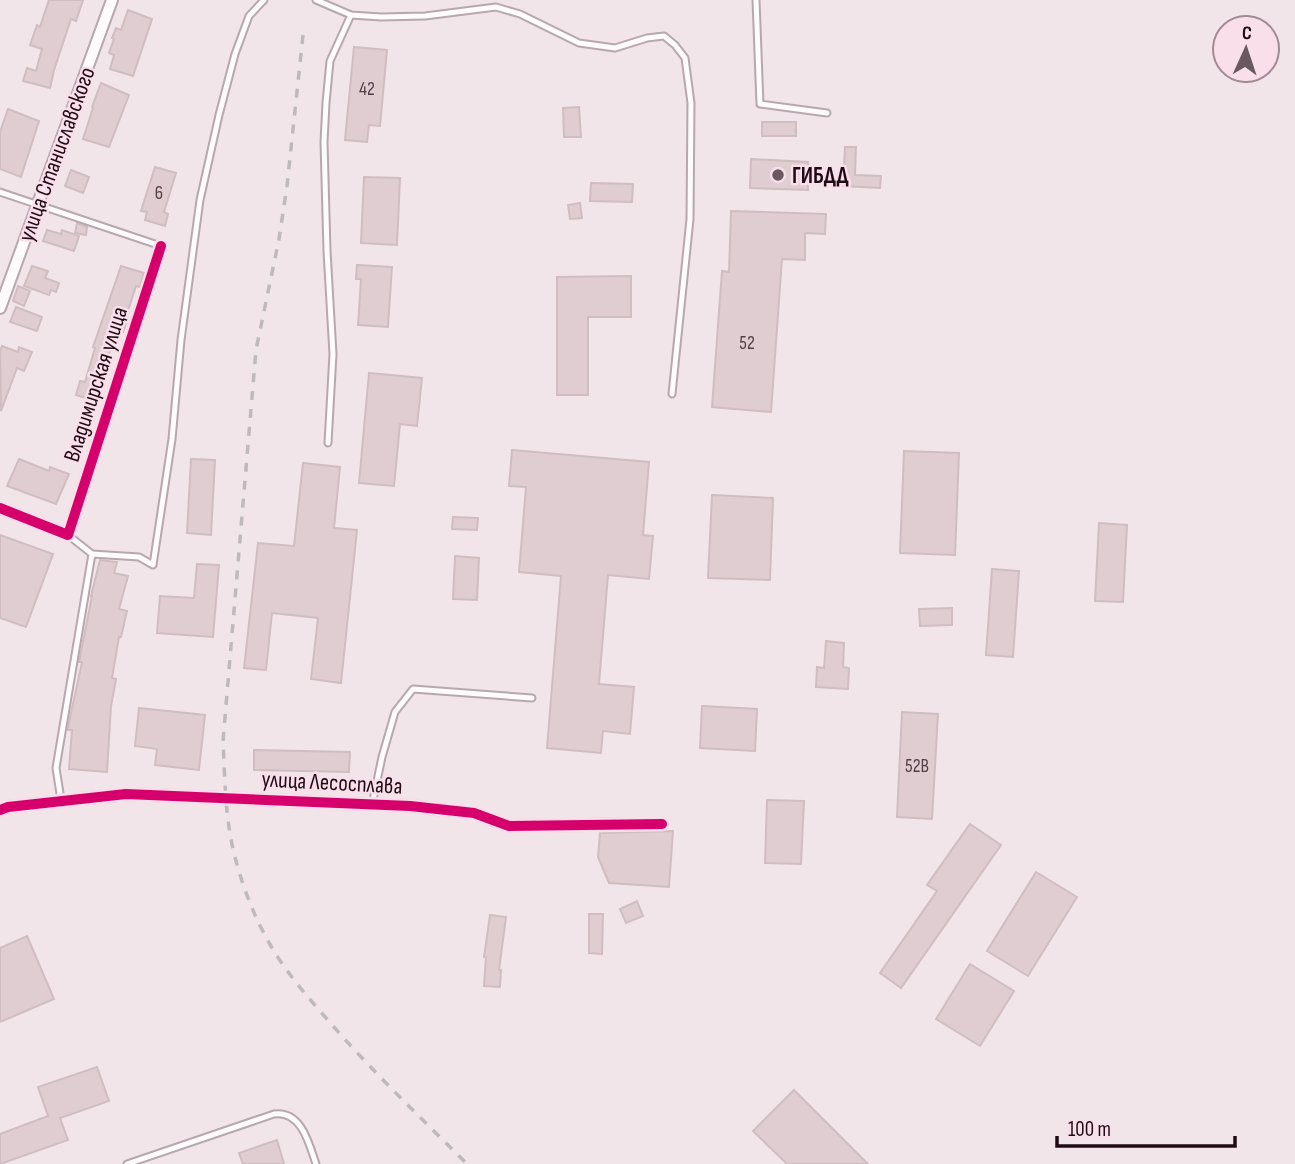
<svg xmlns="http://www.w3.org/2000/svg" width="1295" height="1164" font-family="'Sofia Sans Condensed',sans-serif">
<rect width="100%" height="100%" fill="#f2e5ea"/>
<g fill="#e0cdd1" stroke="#cfbdc1" stroke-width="2">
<polygon points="49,0 83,0 76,21 71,19 54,70 50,88 23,81 27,68 36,71 42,49 30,45 37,25 40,27"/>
<polygon points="128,10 152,19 133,76 110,69 114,55 109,53 114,39 112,38 116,28 121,30"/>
<polygon points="354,47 387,50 380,126 369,125 367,142 345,140"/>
<polygon points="101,83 129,95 109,147 83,139 93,108 92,107"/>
<polygon points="579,107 581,137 564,137 563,108"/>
<polygon points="8,109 39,121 21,177 0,169 0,132"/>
<rect x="762" y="122" width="34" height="14"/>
<polygon points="845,147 856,147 855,175 881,176 880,188 843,186"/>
<polygon points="751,159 808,162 808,190 750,188"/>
<polygon points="155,167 176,173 164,212 168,214 165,226 145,220 147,212 141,211"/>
<polygon points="71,170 89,177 83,193 65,186"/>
<polygon points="364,177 400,178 397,245 361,243"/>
<polygon points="591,183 633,184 632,202 590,201"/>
<polygon points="580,203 582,218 570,219 568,205"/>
<polygon points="731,211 826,214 825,234 805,233 805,260 782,259 771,412 712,407 722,271 729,272"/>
<polygon points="77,223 87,227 86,235 75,233"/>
<polygon points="47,230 61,234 62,230 79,236 74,251 43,241"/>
<polygon points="357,265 392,267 388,327 358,325 361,279 356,279"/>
<polygon points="32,266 48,271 45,278 59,283 56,292 51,290 49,295 24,286"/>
<polygon points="121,266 144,273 140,287 136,286 125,320 127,321 123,332 117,330 105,367 106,367 96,401 76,395 80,381 85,382 95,348 93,347"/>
<polygon points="631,276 631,317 588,317 588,395 557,395 557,277"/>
<polygon points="18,286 30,291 24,306 13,301"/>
<polygon points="16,307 42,317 37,331 10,322"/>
<polygon points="2,346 18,352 19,347 32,352 24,371 17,368 1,411 0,351"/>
<polygon points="369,373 422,378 417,426 400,424 394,486 359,483"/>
<polygon points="512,450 649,462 643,535 653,536 649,579 608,575 599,684 634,687 630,734 603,731 601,753 547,748 561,576 519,572 526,487 509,486"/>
<polygon points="904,451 959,453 955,555 900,553"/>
<polygon points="19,459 49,471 50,467 69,474 56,504 7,486"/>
<polygon points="191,459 215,460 211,535 187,533"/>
<polygon points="303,463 340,467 334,528 357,530 341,683 311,679 318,618 272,613 266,670 244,668 258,543 294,546"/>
<polygon points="712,495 773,498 770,580 708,578"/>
<polygon points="453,517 478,518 477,530 452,529"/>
<polygon points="1099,523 1127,525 1123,602 1095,601"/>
<polygon points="0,535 53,554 26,627 0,618"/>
<polygon points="455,556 479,558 477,600 453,599"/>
<polygon points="100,560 117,562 114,573 128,576 119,609 127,611 121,637 119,637 112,678 116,679 111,706 107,772 69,769 72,730 68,730 68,727 82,662 79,662 92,596 91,596"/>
<polygon points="197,564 219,565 213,637 157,633 160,596 194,598"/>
<polygon points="992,569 1019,571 1013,657 986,655"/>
<polygon points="952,608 952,625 920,626 919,609"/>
<polygon points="826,641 844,643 843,667 849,668 848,689 816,687 817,667 824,668"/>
<polygon points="702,706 757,709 755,751 700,748"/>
<polygon points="139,708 205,715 199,770 155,765 157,749 135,746"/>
<polygon points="902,712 938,714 932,819 897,817"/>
<polygon points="254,750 350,752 349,772 254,770"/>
<polygon points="767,800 804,801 801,864 765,863"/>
<polygon points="970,824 1001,845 901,988 880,973 937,891 927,885"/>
<polygon points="673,831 669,887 609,883 598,857 600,833"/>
<polygon points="1036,872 1077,897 1028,976 987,951"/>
<polygon points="637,901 643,916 626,923 620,909"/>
<polygon points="589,914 603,914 602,954 589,953"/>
<polygon points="490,915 506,917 499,970 501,970 500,987 484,986 486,957 484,957"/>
<polygon points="27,936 54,999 0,1022 0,948"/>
<polygon points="970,964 1014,991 980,1046 936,1019"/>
<polygon points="97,1067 109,1101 60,1118 68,1140 0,1164 0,1134 48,1116 38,1087"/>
<polygon points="794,1090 868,1164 787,1164 753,1131"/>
<polygon points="277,1140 284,1164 243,1164 239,1153"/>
</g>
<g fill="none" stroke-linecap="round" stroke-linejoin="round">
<g stroke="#b8a7ae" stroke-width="9">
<g id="service">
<polyline points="316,0 351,15 381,17 425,16 496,7 520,14 579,43 615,48 647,38 664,36 675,45 685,58 691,103 690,219 672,394"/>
<polyline points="756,0 760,104 827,113"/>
<polyline points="0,192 161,246"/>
<polyline points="328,443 333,354 327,251 324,142 326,103 330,61 351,15"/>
<polyline points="92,554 139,557 153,565 172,439 181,340 200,200 219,115 235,54 249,16 264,0"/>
<polyline points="61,800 56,768 92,554 68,535"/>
<polyline points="372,805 382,757 395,712 413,689 532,698"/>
<path d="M127,1164L274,1114C301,1110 309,1143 316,1164"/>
</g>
</g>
<g stroke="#b8a7ae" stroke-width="14">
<g id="minor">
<polyline points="0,308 112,0"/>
<polyline points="0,508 68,535 161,246"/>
<polyline points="0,810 8,807 126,794 410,806 474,813 509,826 662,824"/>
</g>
</g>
<use href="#service" stroke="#fdfbfc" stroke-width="5"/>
<use href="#minor" stroke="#fdfbfc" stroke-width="10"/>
<path stroke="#bebabb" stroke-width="3.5" stroke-dasharray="9 9" stroke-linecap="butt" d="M303,35L287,186L279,239L256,350L223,741C225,779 225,820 235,857C243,888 255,919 271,946C286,972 306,995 326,1018C370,1069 419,1116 467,1164"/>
<g stroke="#f8dfe9" stroke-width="15">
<g id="cycleway">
<polyline points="0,508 68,535 161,246"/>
<polyline points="0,810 8,807 126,794 410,806 474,813 509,826 662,824"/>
</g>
</g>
<use href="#cycleway" stroke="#d6006c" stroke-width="10"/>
</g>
<circle fill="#6a5760" stroke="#f8dfe9" stroke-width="2.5" cx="778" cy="175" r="7"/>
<g text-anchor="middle" stroke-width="5" stroke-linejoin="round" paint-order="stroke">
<g font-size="19" fill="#533e47">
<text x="367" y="95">42</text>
<text x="159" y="199">6</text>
<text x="747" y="349">52</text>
<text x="917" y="772">52В</text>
</g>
<g font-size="23" fill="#200b15" stroke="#f8dfe9">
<text transform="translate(56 154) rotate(-70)" y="8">улица Станиславского</text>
<text transform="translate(95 384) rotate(-72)" y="8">Владимирская улица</text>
<text transform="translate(332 782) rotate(3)" y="8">улица Лесосплава</text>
</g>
<g font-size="23" font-weight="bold" fill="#200b15" stroke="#f8dfe9" text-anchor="start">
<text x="792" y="183">ГИБДД</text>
</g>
</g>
<g transform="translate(1246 49) rotate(3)"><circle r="33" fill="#f8dfe9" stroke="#a28a94" stroke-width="2"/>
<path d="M0-5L12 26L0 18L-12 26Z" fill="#6a5760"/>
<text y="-10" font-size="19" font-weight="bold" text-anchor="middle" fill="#200b15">С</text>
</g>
<path d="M1057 1136v10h178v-10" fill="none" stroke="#200b15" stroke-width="3.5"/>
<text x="1068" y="1136" font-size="21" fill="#200b15" stroke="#f8dfe9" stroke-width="5" paint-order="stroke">100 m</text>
</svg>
